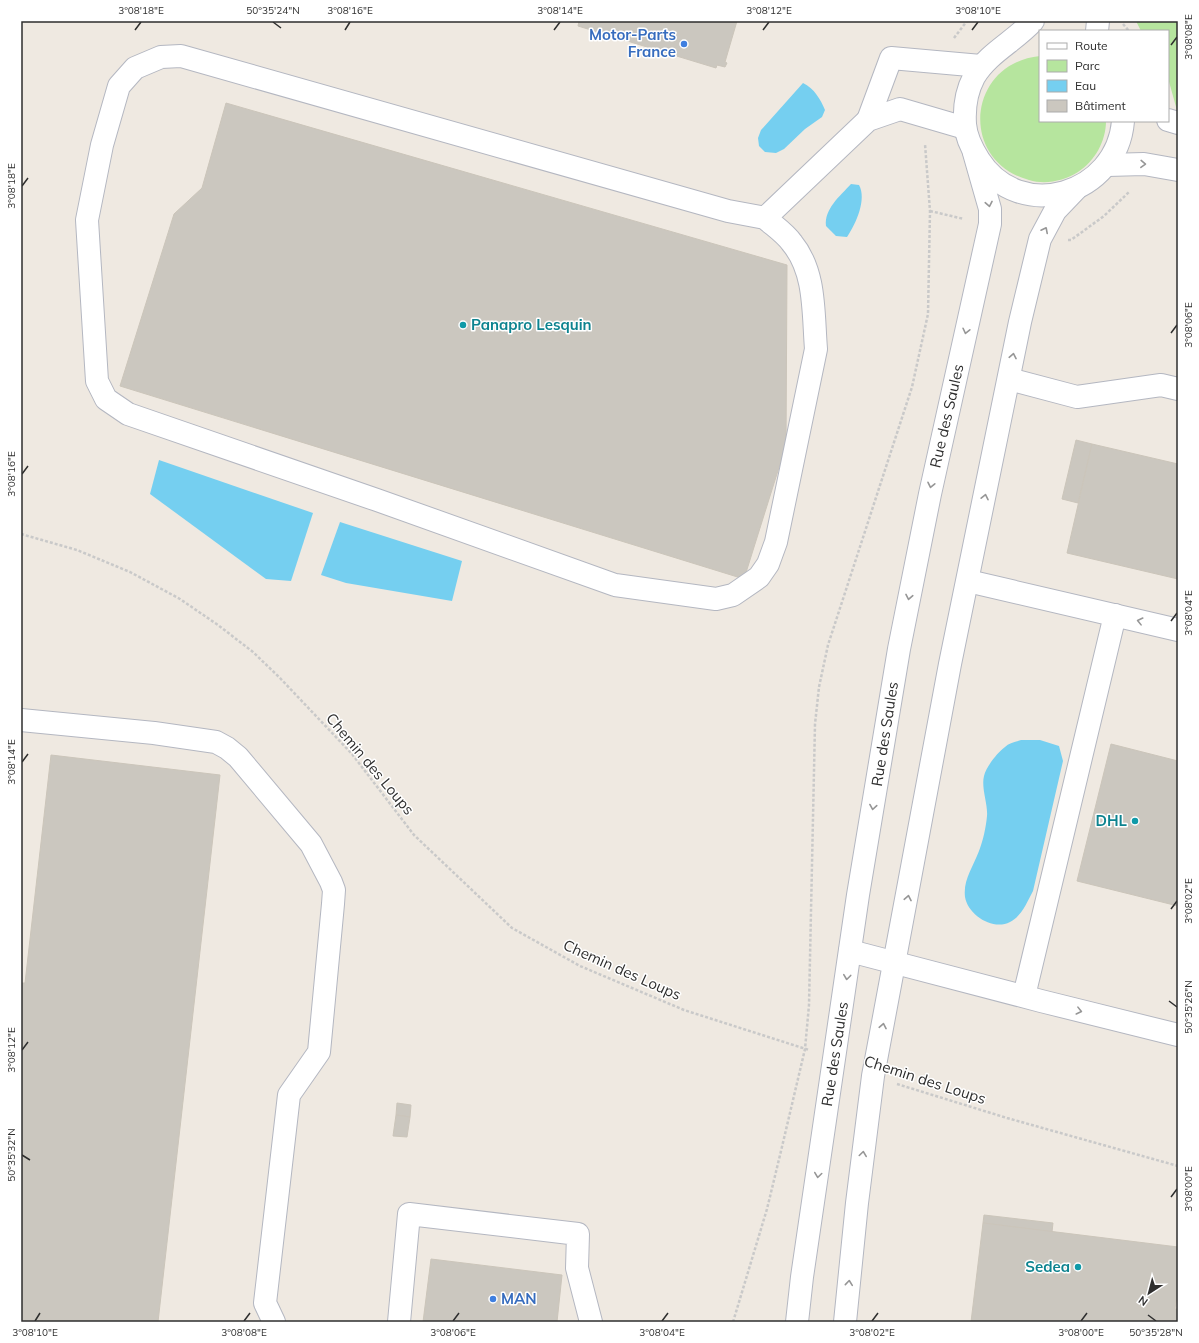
<svg xmlns="http://www.w3.org/2000/svg" width="1199" height="1343" font-family="Mulish,sans-serif">
<rect width="100%" height="100%" fill="#efe9e1"/>
<g fill="#b6e59e">
<polygon points="1136,21 1178,21 1178,114 1168,78 1168,31 1141,31"/>
<path d="M1040,56V121H1106C1106,141 1095,161 1078,172C1064,181 1045,185 1029,180C958,161 967,63 1040,56Z"/>
</g>
<g fill="#75cff0">
<path d="M803,83C814,88 821,100 825,110L822,117L805,129L784,149L776,153L765,152L759,146L758,138L761,130Z"/>
<path d="M851,184L859,185C867,199 856,224 847,237L836,236L826,226C824,209 840,196 851,184Z"/>
<polygon points="159,460 313,513 291,581 266,579 150,494"/>
<polygon points="340,522 462,561 452,601 346,583 321,575"/>
<path d="M1021,740H1040L1059,746L1063,761L1033,891C1027,902 1022,916 1010,922C993,931 968,915 965,897C963,880 973,867 979,851C983,841 986,827 987,816C988,804 981,788 984,776C986,767 997,753 1005,747C1009,743 1016,742 1021,740Z"/>
</g>
<g fill="#cbc7bf" stroke="#cbc5ba">
<polygon points="579,21 737,21 725,62 727,63 725,67 717,65 716,68 578,26"/>
<polygon points="226,103 787,265 786,445 744,579 120,386 174,214 202,188"/>
<polygon points="1076,440 1092,444 1078,503 1062,499"/>
<polygon points="1092,444 1178,464 1178,579 1067,553"/>
<polygon points="1111,744 1178,761 1178,906 1077,881"/>
<polygon points="51,755 220,775 158,1322 21,1322 21,983 25,983"/>
<polygon points="397,1103 411,1105 410,1117 396,1115"/>
<polygon points="396,1115 410,1117 407,1137 393,1136"/>
<polygon points="984,1215 1053,1223 1052,1232 983,1223"/>
<polygon points="983,1223 1178,1247 1178,1288 1175,1309 1178,1309 1178,1322 971,1322"/>
<polygon points="431,1259 562,1275 557,1322 423,1322"/>
</g>
<g fill="none" stroke-linecap="round" stroke-linejoin="round">
<g stroke="#b4b7c1" stroke-width="24">
<g id="minor">
<path d="M1033,21C1015,41 988,53 974,77C966,92 964,108 965,124C966,137 972,149 979,160C1020,224 1117,195 1123,121"/>
<polyline points="1097,31 1098,21"/>
<polyline points="868,120 891,58 981,66"/>
<polyline points="1168,120 1178,123"/>
<polyline points="1107,165 1144,164 1178,170"/>
<path d="M765,218C774,226 785,233 792,243C816,272 813,313 816,349L776,542L768,564L759,577L733,595L716,599L615,585L377,500L128,414L106,399L97,381L87,220L102,145L119,86L135,68L161,57L181,56L728,211L765,218L868,120L900,109L965,128"/>
<polyline points="1009,379 1077,397 1161,385 1178,389"/>
<polyline points="968,581 1178,630"/>
<polyline points="21,720 154,733 216,742 227,748 238,757 311,844 331,882 334,890 333,904 319,1052 289,1095 265,1303 274,1322"/>
<polyline points="850,951 1041,1001 1178,1035"/>
<polyline points="1024,996 1115,615"/>
<polyline points="399,1322 409,1214 578,1234 577,1268 591,1322"/>
<polyline points="797,1322 802,1277 858,895 899,649 930,494 990,224 990,209 974,153"/>
<polyline points="845,1322 857,1203 873,1076 950,664 1020,322 1040,239 1055,211 1076,189"/>
</g>
</g>
<g stroke="#c9c9c9" stroke-width="2.5" stroke-dasharray="3 2" stroke-linecap="butt">
<polyline points="1123,24 1129,31"/>
<polyline points="954,38 967,21"/>
<polyline points="930,211 964,219"/>
<polyline points="1068,240 1071,240 1104,216 1129,192"/>
<polyline points="21,534 77,550 130,572 180,599 218,625 253,652 280,678 352,754 414,835 512,928 580,966 684,1010 809,1050"/>
<polyline points="897,1084 1007,1118 1178,1166"/>
<polyline points="733,1322 767,1209 781,1151 805,1049 809,1005 815,724 819,687 828,645 912,387 928,314 930,211 925,144"/>
</g>
<use href="#minor" stroke="#fff" stroke-width="22"/>
</g>
<defs><path id="oneway-chevron" d="M-2-3.5L2.5 0L-2 3.5" fill="none" stroke-width="1.6" stroke-linecap="round" stroke-linejoin="round"/></defs>
<g stroke="#969696">
<use href="#oneway-chevron" transform="translate(1143 164) rotate(2)"/>
<use href="#oneway-chevron" transform="translate(989 204) rotate(79)"/>
<use href="#oneway-chevron" transform="translate(1045 230) rotate(-63)"/>
<use href="#oneway-chevron" transform="translate(966 331) rotate(103)"/>
<use href="#oneway-chevron" transform="translate(1013 356) rotate(-79)"/>
<use href="#oneway-chevron" transform="translate(931 485) rotate(102)"/>
<use href="#oneway-chevron" transform="translate(985 497) rotate(-78)"/>
<use href="#oneway-chevron" transform="translate(909 597) rotate(101)"/>
<use href="#oneway-chevron" transform="translate(1140 621) rotate(-166)"/>
<use href="#oneway-chevron" transform="translate(873 807) rotate(99)"/>
<use href="#oneway-chevron" transform="translate(908 898) rotate(-79)"/>
<use href="#oneway-chevron" transform="translate(847 977) rotate(97)"/>
<use href="#oneway-chevron" transform="translate(1079 1011) rotate(14)"/>
<use href="#oneway-chevron" transform="translate(883 1026) rotate(-79)"/>
<use href="#oneway-chevron" transform="translate(863 1154) rotate(-82)"/>
<use href="#oneway-chevron" transform="translate(818 1175) rotate(98)"/>
<use href="#oneway-chevron" transform="translate(849 1283) rotate(-84)"/>
</g>
<path fill="none" stroke="#2e2e2e" stroke-width="1.5" d="M273,22L281,28M135,30L141,22M345,30L350,22M554,30L560,22M763,30L769,22M972,30L978,22M1171,45L1177,37M22,186L28,178M1171,333L1177,325M22,474L28,466M1171,621L1177,613M22,762L28,754M1171,909L1177,901M1169,1001L1177,1007M22,1050L28,1042M22,1155L30,1160M1171,1197L1177,1189M1148,1315L1156,1321M35,1321L40,1313M244,1321L250,1313M453,1321L459,1313M662,1321L668,1313M872,1321L878,1313M1081,1321L1087,1313"/>
<g fill="#3f7fe0" stroke="#fff" stroke-width="1.5">
<circle cx="684" cy="44" r="4"/>
<circle cx="493" cy="1299" r="4"/>
</g>
<g fill="#0f9aa8" stroke="#fff" stroke-width="1.5">
<circle cx="463" cy="325" r="4"/>
<circle cx="1135" cy="821" r="4"/>
<circle cx="1078" cy="1267" r="4"/>
</g>
<g text-anchor="middle" stroke-width="3" stroke-linejoin="round" paint-order="stroke">
<g font-size="15" font-weight="bold" fill="#366cbe" stroke="#fff" text-anchor="end">
<text x="676" y="40">Motor-Parts<tspan x="676" dy="17">France</tspan></text>
<text x="501" y="1304" text-anchor="start">MAN</text>
</g>
<g font-size="15" font-weight="bold" fill="#0d838f" stroke="#fff" text-anchor="end">
<text x="471" y="330" text-anchor="start">Panapro Lesquin</text>
<text x="1127" y="826">DHL</text>
<text x="1070" y="1272">Sedea</text>
</g>
<g font-size="15" fill="#2e2e2e" stroke="#fff">
<text transform="translate(947 416) rotate(-77)" y="5">Rue des Saules</text>
<text transform="translate(885 734) rotate(-81)" y="5">Rue des Saules</text>
<text transform="translate(370 764) rotate(50)" y="5">Chemin des Loups</text>
<text transform="translate(622 970) rotate(24)" y="5">Chemin des Loups</text>
<text transform="translate(835 1054) rotate(-81)" y="5">Rue des Saules</text>
<text transform="translate(925 1080) rotate(18)" y="5">Chemin des Loups</text>
</g>
</g>
<rect width="1199" height="1343" fill="none" stroke="#ffffff" stroke-width="44"/>
<rect x="1039" y="30" width="130" height="92" fill="#ffffff" stroke="#ababab"/>
<rect x="1047" y="43" width="20" height="6" fill="#ffffff" stroke="#ababab"/>
<text x="1075" y="50" font-size="12" fill="#2e2e2e">Route</text>
<rect x="1047" y="60" width="20" height="12" fill="#b6e59e" stroke="#ababab"/>
<text x="1075" y="70" font-size="12" fill="#2e2e2e">Parc</text>
<rect x="1047" y="80" width="20" height="12" fill="#75cff0" stroke="#ababab"/>
<text x="1075" y="90" font-size="12" fill="#2e2e2e">Eau</text>
<rect x="1047" y="100" width="20" height="12" fill="#cbc7bf" stroke="#ababab"/>
<text x="1075" y="110" font-size="12" fill="#2e2e2e">Bâtiment</text>
<g transform="translate(1149 1293) rotate(216)" stroke="#ffffff" stroke-width="3" paint-order="stroke">
<path d="M0-3L7 15L0 10L-7 15Z" fill="#2e2e2e"/>
<text y="-6" font-size="11" font-weight="bold" text-anchor="middle" fill="#2e2e2e">N</text>
</g>
<rect x="22" y="22" width="1155" height="1299" fill="none" stroke="#2e2e2e" stroke-width="1.5"/>
<g font-size="10" text-anchor="middle" fill="#2e2e2e">
<text x="141" y="14">3°08'18"E</text>
<text x="273" y="14">50°35'24"N</text>
<text x="350" y="14">3°08'16"E</text>
<text x="560" y="14">3°08'14"E</text>
<text x="769" y="14">3°08'12"E</text>
<text x="978" y="14">3°08'10"E</text>
<text transform="translate(1188 37) rotate(-90)" y="4">3°08'08"E</text>
<text transform="translate(11 186) rotate(-90)" y="4">3°08'18"E</text>
<text transform="translate(1188 325) rotate(-90)" y="4">3°08'06"E</text>
<text transform="translate(11 474) rotate(-90)" y="4">3°08'16"E</text>
<text transform="translate(1188 613) rotate(-90)" y="4">3°08'04"E</text>
<text transform="translate(11 762) rotate(-90)" y="4">3°08'14"E</text>
<text transform="translate(1188 901) rotate(-90)" y="4">3°08'02"E</text>
<text transform="translate(1188 1007) rotate(-90)" y="4">50°35'26"N</text>
<text transform="translate(11 1050) rotate(-90)" y="4">3°08'12"E</text>
<text transform="translate(11 1155) rotate(-90)" y="4">50°35'32"N</text>
<text transform="translate(1188 1189) rotate(-90)" y="4">3°08'00"E</text>
<text x="35" y="1336">3°08'10"E</text>
<text x="244" y="1336">3°08'08"E</text>
<text x="453" y="1336">3°08'06"E</text>
<text x="662" y="1336">3°08'04"E</text>
<text x="872" y="1336">3°08'02"E</text>
<text x="1081" y="1336">3°08'00"E</text>
<text x="1156" y="1336">50°35'28"N</text>
</g>
</svg>
